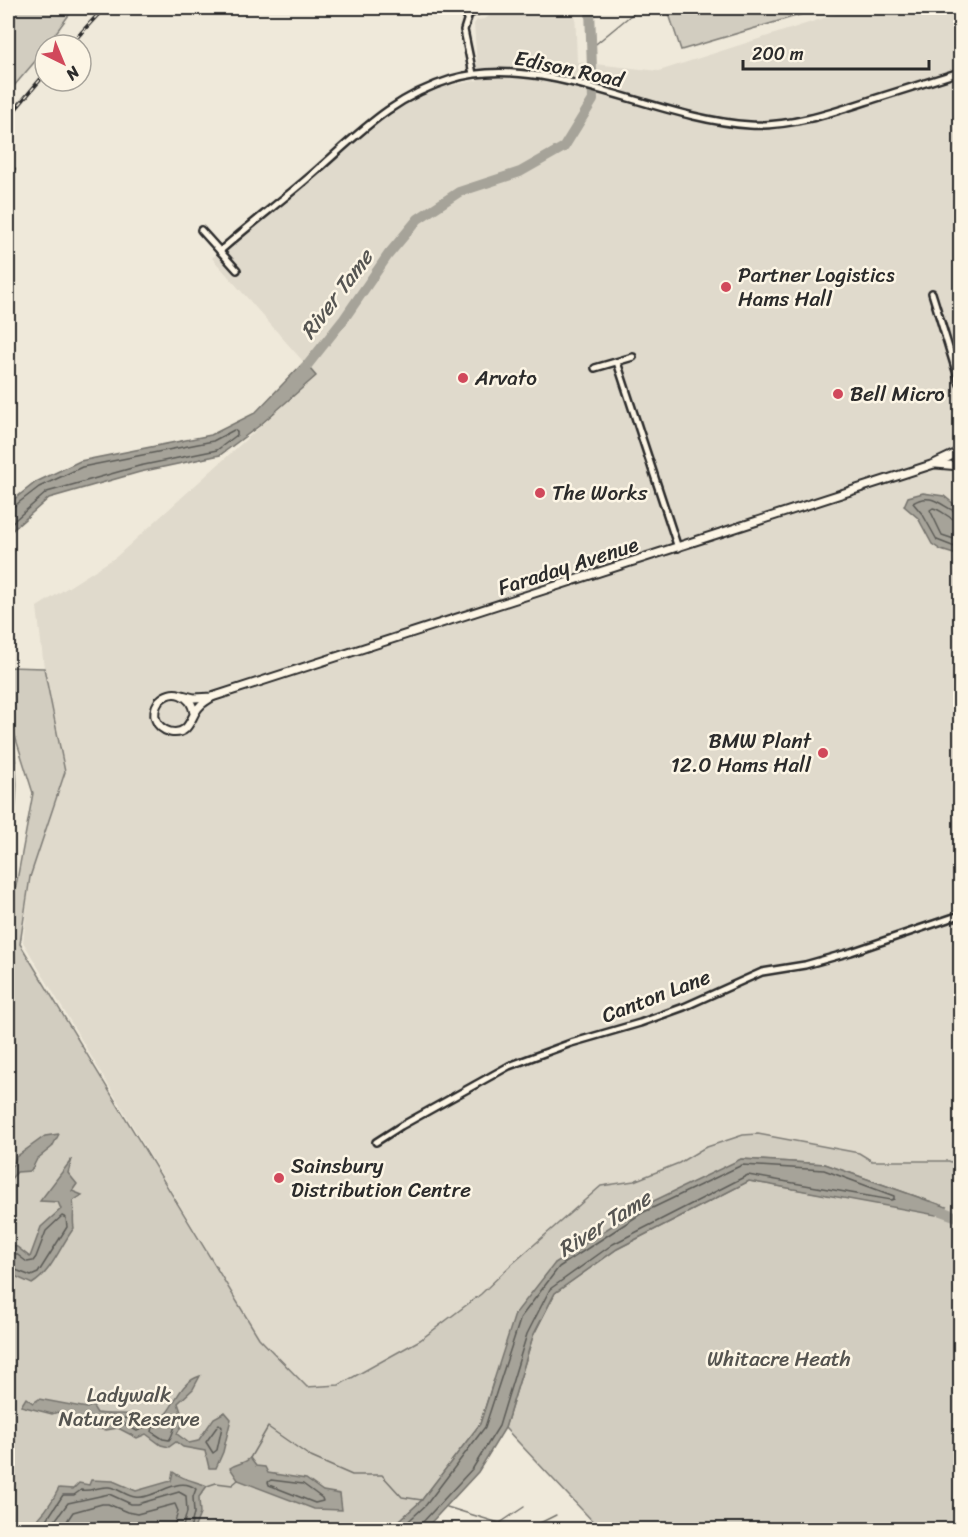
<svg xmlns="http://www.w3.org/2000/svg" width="968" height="1537" font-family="Sriracha,sans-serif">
<rect width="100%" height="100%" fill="#efe9da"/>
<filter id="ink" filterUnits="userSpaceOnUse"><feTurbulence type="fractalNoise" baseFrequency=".0167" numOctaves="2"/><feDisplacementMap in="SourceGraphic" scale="12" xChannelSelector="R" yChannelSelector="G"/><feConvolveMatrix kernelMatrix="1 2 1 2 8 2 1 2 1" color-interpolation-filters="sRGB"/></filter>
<g filter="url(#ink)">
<polygon fill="#e0dacc" points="499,8 575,8 577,62 659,71 855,8 960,8 960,1166 949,1161 872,1161 859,1153 704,1148 679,1163 633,1181 601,1186 511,1265 481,1294 420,1340 339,1385 307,1387 259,1338 23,942 30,877 65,772 44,668 37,607 116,557 316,376 212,258 314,178 384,116 409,101 443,87 478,80 474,24 477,20 485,19 495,12"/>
<g fill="#d2cdc0" stroke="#7e7c76" stroke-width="1.5">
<polygon points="11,8 74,8 47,45 45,45 37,59 8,93 8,13"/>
<polygon points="667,8 823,8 681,50"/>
<polygon points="8,667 44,668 65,772 30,877 20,944 259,1338 307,1387 339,1385 420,1340 481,1294 511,1265 601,1186 634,1181 679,1163 704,1148 743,1135 758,1134 859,1153 872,1161 949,1161 960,1166 960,1529 600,1529 505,1428 533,1336 555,1293 617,1249 749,1181 960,1218 945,1211 946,1207 825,1164 741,1159 555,1263 493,1382 480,1424 421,1501 390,1529 8,1529 8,894 16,886 33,793 8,714"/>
</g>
<g fill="#a6a399" stroke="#75736d" stroke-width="1.5">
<polygon points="304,362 316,376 259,426 220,455 140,472 49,498 8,534 8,504 36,482 80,461 211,435 255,413"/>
<polygon points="923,493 944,496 960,509 960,556 941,550 932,544 918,518 904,506 908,497"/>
<path d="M8,714C15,745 19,780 15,811C14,824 10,836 8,848Z"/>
<polygon points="59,1134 52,1147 37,1159 31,1171 17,1172 8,1182 8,1168 14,1164 16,1157 45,1136"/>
<path d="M72,1159L68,1173L77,1184L72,1191L82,1195L73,1201C75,1211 72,1218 74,1228C60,1246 52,1272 32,1284L8,1273V1245L17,1247L30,1257L41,1227L61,1209L58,1202L40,1201Z"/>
<polygon points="741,1159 825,1164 946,1207 936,1215 749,1181 617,1249 555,1293 533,1336 505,1428 478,1472 425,1529 390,1529 421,1501 480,1424 515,1314 555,1263 639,1208"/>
<path d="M200,1376L193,1389L178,1403L184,1421L177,1434L189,1443L198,1441L214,1418L225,1412L231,1419L223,1452L216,1468H209L205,1451L183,1447L176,1442L169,1447L161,1445L146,1434L137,1438L118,1428L106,1430L85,1427L76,1421L66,1419L58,1412L52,1414L21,1406L26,1398L33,1403L39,1399L87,1408L92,1405L97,1413C118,1416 136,1410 155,1421C176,1414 174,1384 200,1376Z"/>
<path d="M250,1458L256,1466L265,1467L268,1473L306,1479L323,1491L340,1494L342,1510L314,1509L238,1480L230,1468C237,1463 244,1464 250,1458Z"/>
<path d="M173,1472C184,1480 195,1481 207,1486L199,1497L200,1514L194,1529H27C42,1517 51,1505 59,1488L73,1489L79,1483L89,1485L91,1480L113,1481L136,1491L171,1481Z"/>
</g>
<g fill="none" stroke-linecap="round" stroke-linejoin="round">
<g stroke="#5c5b57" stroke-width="1.5">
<polyline points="8,509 13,507 39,487 82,467 213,441 234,430 237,432 237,435 217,450 139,466 47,492 8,526"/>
<path d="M960,513C944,510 933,490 913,503L923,515L937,540L960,549"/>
<path d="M960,521C949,520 943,510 933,508L930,510L942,535L960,541"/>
<polyline points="8,746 10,768 8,819"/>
<polyline points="8,1252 15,1253 27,1262 33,1261 36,1257 46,1231 62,1216 66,1218 67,1227 38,1273 31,1276 8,1267"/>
<path d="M172,1417L175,1418C177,1422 172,1437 169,1440L163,1439L152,1432L153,1427L166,1424Z"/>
<polygon points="124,1418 143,1421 148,1426 137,1431 123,1423 122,1420"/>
<polygon points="219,1424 222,1427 217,1450 213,1453 206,1442"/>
<polygon points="271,1480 303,1484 322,1498 323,1501 315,1503 269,1485 268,1482"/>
<path d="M36,1530L46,1521L63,1495H74L81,1490C91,1492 98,1486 109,1487C118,1488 126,1496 135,1497C155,1500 178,1474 196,1489L193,1497L194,1513L190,1530"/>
<polyline points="48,1530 68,1503 109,1494 131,1504 138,1504 179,1492 186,1496 187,1512 182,1530"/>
<polyline points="61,1530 73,1512 102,1504 108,1504 127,1512 137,1514 175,1504 178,1511 173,1530"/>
<polyline points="399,1530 426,1505 485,1427 521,1317 559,1267 642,1213 742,1165 824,1170 894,1196 894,1199 891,1200 748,1175 613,1244 550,1289 527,1334 499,1426 473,1468 422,1523 421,1530"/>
</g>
<g stroke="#75736d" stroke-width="1.5">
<polyline points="591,48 636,11 645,8"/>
<polyline points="250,1458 268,1427 311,1457 352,1475 382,1475 402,1497 422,1500"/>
<polyline points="207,1486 216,1483 232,1485 238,1480"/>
<polyline points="447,1507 499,1523 529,1530"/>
<polyline points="500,1523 524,1507"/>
<polyline points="499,1524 500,1530"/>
<polyline points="530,1528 556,1515"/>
</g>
<g stroke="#a6a399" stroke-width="10">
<polyline points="298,377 344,319 388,255 418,219 459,192 520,172 564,147 593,100 590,8"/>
<polyline points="930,1207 960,1218"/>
</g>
<g stroke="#2b2b2b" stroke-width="10">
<g id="minor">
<polyline points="473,74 464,30 469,14 484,8"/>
<polyline points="201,230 237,270"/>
<path d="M220,251C249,225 279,203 308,178C356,137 389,98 452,79C543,51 656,120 750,125C792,127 834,112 874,99C903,90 932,81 960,72"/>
<polyline points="932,293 960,384"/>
<polyline points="617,362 678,548"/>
<polyline points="595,368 633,357"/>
<polyline points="376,1142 401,1126 509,1066 571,1043 640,1023 684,1007 762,972 805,965 851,952 960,915"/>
</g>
</g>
<g stroke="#2b2b2b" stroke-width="11">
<g id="tertiary">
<polyline points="936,464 960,466"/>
<polyline points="182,695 194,698 212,697 934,464 955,454 960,448"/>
<path d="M194,713C191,694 172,687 159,701C155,707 153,713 156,720C158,726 164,730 170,732C191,736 190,715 200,706C203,702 208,700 212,697"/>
</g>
</g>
<use href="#minor" stroke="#fcf5e5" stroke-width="5"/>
<use href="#tertiary" stroke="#fcf5e5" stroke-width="7"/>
<g stroke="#2b2b2b" stroke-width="4">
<g id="rail">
<polyline points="70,45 104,8"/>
<polyline points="8,118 45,74"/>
<polyline points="8,178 14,169"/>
</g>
</g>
<use href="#rail" stroke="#fcf5e5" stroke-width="1.5" stroke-dasharray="4.5" stroke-linecap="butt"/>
</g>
</g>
<g fill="#d1495b" stroke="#fcf5e5" stroke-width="2">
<circle cx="726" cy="287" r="6"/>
<circle cx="463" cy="378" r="6"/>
<circle cx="838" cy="394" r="6"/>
<circle cx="540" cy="493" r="6"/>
<circle cx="823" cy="753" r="6"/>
<circle cx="279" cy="1178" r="6"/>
</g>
<g text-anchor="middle" stroke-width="5" stroke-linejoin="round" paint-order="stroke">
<g font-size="21" fill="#2b2b2b" stroke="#fcf5e5">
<text transform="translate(569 69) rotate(12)" y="7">Edison Road</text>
<text transform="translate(568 566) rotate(-18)" y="7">Faraday Avenue</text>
<text transform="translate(656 996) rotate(-21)" y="7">Canton Lane</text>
</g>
<g font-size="21" fill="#2b2b2b" stroke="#fcf5e5" text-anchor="start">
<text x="738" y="282">Partner Logistics<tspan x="738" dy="24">Hams Hall</tspan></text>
<text x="475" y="385">Arvato</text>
<text x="850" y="401">Bell Micro</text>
<text x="552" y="500">The Works</text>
<text x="811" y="748" text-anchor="end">BMW Plant<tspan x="811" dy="24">12.0 Hams Hall</tspan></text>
<text x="291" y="1173">Sainsbury<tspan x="291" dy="24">Distribution Centre</tspan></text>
</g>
<g font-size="21" fill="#555450" stroke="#fcf5e5">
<text x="779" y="1366">Whitacre Heath</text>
<text x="129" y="1402">Ladywalk<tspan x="129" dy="24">Nature Reserve</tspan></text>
</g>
<g font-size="22" font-style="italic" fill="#565552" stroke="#fcf5e5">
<text transform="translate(336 294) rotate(-53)" y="8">River Tame</text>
<text transform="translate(604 1223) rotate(-32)" y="8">River Tame</text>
</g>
</g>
<rect width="968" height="1537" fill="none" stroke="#fcf5e5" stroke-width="30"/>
<rect x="15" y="15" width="938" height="1507" fill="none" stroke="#2b2b2b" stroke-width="2" filter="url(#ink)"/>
<g transform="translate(63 63) rotate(137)"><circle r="28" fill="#fcf5e5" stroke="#a8a49b" stroke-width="1.5"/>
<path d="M0-4.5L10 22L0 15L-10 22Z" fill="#d1495b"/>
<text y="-9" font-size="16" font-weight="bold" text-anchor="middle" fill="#2b2b2b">N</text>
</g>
<path d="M743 60v9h186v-9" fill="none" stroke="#2b2b2b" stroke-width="3"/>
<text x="752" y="60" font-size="18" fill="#2b2b2b" stroke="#fcf5e5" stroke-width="4.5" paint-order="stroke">200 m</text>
</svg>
